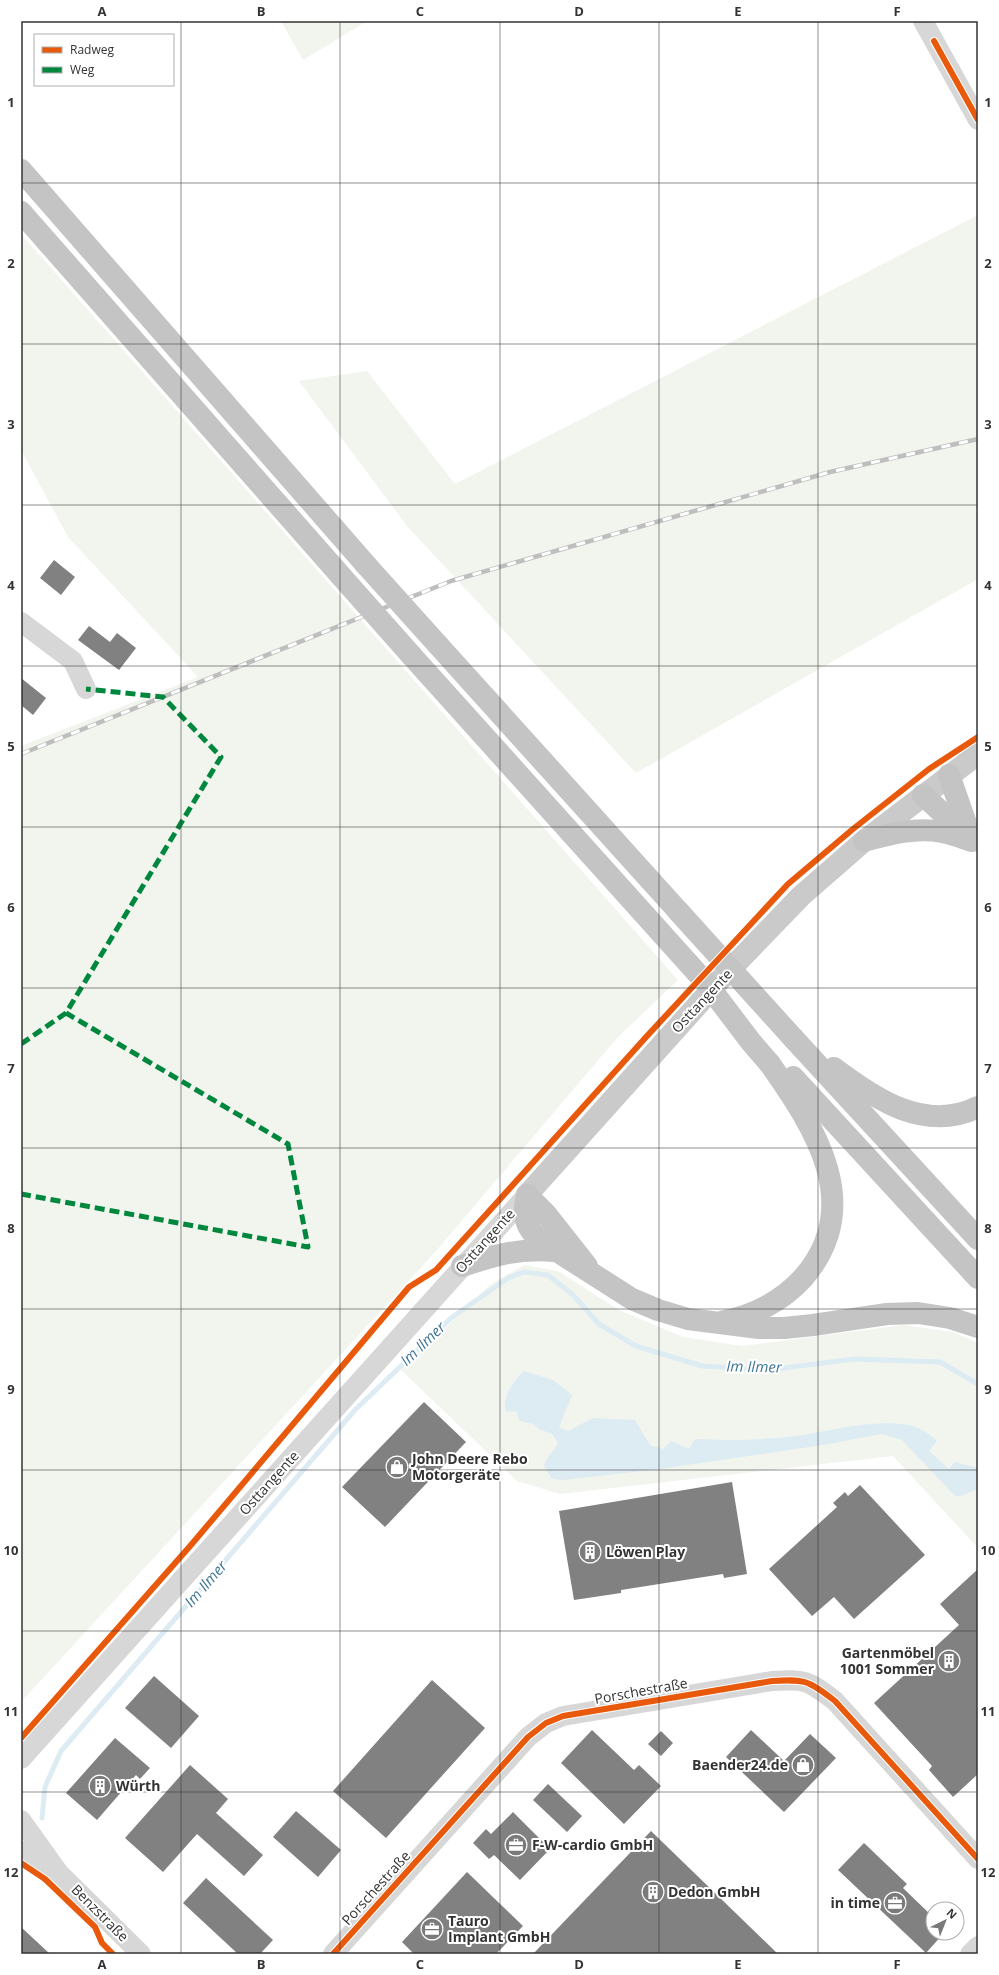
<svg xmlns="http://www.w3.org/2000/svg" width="999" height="1975" font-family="'Open Sans',sans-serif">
<rect width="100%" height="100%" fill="#fff"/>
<g fill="#f1f5ed">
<polygon points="281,21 367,21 303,60"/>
<polygon points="978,215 978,579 636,773 407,526 299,381 367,371 455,484"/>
<polygon points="21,234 678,980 617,1038 436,1251 21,1702 21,746 198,677 68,537 21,450"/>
<polygon points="524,1265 558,1271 619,1310 683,1337 742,1346 903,1325 953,1332 978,1343 978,1548 893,1456 560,1494 517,1481 401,1370 491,1284"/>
</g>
<path fill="#ddebf3" d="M524,1371L553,1380L572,1395L559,1427L568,1431L593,1418L635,1420L650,1445L663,1449L671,1441L689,1449L694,1440L699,1439C732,1441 764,1440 796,1436C831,1431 867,1420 902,1424C915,1425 928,1432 937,1441L929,1451L949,1469L955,1462L978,1468V1490C969,1490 965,1497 955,1496L902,1440L881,1434L823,1445L660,1469L563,1480L552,1479L544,1466C546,1456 555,1452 558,1442L551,1433L540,1430L533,1424L520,1421L516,1411L506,1412C501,1398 514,1380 524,1371Z"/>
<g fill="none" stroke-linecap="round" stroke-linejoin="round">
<polyline stroke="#ddebf3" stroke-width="5" points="42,1818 45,1787 61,1751 355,1410 451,1318 508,1278 524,1272 548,1275 573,1295 599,1324 636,1346 702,1366 768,1370 854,1359 940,1362 978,1384"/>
</g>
<g fill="#818181">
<polygon points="54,560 75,577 61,595 40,578"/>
<polygon points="89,626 110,642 117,633 136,648 119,670 78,640"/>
<polygon points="21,678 46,698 33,715 21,705"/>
<polygon points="424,1402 466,1442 385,1527 342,1487"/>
<polygon points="732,1482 747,1574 724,1578 723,1574 621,1590 621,1593 574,1600 559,1511"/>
<polygon points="860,1485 925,1555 854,1619 834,1597 812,1616 769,1569 837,1507 833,1503 845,1492 848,1496"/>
<polygon points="978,1569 978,1774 953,1797 929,1770 932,1766 874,1703 959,1625 940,1604"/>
<polygon points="154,1676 199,1716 171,1748 125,1708"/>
<polygon points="432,1680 485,1728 386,1838 333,1791"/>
<polygon points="592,1730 634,1770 639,1765 661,1786 624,1824 561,1763"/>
<polygon points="751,1730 784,1761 810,1734 836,1758 784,1812 726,1757"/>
<polygon points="661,1731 673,1743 661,1756 648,1744"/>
<polygon points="115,1738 150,1768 140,1779 136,1775 97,1820 66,1793"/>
<polygon points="190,1765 228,1799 216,1813 263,1855 244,1876 197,1834 163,1872 125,1838"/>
<polygon points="548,1784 582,1816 567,1832 533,1800"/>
<polygon points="296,1811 341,1850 318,1877 273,1837"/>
<polygon points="513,1812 550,1849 520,1880 494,1855 489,1859 473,1843 486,1829 491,1834"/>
<polygon points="651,1831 778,1954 533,1954"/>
<polygon points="864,1843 907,1884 903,1888 933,1917 933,1933 944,1933 926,1953 838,1870"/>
<polygon points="467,1872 523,1926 496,1954 414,1954 402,1942"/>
<polygon points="206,1878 273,1940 260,1954 238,1954 183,1903"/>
<polygon points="21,1927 50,1954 21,1954"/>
</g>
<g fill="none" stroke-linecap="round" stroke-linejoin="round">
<g stroke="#d7d7d7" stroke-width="20">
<polyline points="923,21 978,120"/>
<polyline points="21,622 73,661 86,689"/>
<polyline points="21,1759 527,1195"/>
<polyline points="21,1820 59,1873 141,1954"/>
<polyline points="21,1851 54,1870"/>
<path d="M333,1954L528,1737L546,1723L563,1716L772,1681C805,1679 808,1680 835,1701L978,1859"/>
<polyline points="970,1954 978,1946"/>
</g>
<polyline stroke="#cacaca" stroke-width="22" points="527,1195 720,980 801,896 864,841 978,754"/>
<g stroke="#c4c4c4" stroke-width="22">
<polyline points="21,170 367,566"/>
<polyline points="21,212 341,576"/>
<polyline points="438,645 679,912"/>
<polyline points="411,655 707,984"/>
<polyline points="949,775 971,838"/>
<polyline points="923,795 968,837"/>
<path d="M864,841C890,834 916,827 942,832C952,834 963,838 972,841"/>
<polyline points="794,1039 978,1239"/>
<path d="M834,1068C875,1099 925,1133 978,1107"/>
<polyline points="793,1077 978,1278"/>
<path d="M527,1195C522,1215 525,1228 541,1241L632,1299L658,1310L688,1319L759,1328H784L813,1325L887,1314L918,1313L950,1318L978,1327"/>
<polyline points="527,1195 546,1214 587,1266"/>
<path d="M462,1266C496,1255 518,1248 554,1251"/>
<path d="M724,1321C754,1316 783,1300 803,1278C866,1206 815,1128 770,1064"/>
</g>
<g stroke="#bebebe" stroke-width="4.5">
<polyline id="rail" points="21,754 451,581 830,472 978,439"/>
</g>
<use href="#rail" stroke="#fff" stroke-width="3" stroke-dasharray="9" stroke-linecap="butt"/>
<g stroke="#c4c4c4" stroke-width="22">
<polyline points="367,566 438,645"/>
<polyline points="341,576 411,655"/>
<polyline points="679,912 794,1039"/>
<polyline points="707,984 751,1042 770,1064"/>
</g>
<g stroke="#00873e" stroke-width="5" stroke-dasharray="10 5" stroke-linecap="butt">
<polyline points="21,1044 66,1013"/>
<polyline points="21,1194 308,1247 288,1144 66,1013 221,757 163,697 86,689"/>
</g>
<g stroke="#fff" stroke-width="8">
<g id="cycleway">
<polyline points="934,41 978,120"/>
<polyline points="21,1738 191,1545 409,1287 436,1270 647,1036 788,884 853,829 929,769 978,737"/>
<polyline points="21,1863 45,1879 95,1927 102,1943 113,1954"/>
<path d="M333,1954L528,1737L546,1723L563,1716L772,1681C805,1679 808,1680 835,1701L978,1859"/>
</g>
</g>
<use href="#cycleway" stroke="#e8590c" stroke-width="6"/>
</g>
<path fill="none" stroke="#333" stroke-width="1" stroke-opacity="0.55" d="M181,21V1954M340,21V1954M500,21V1954M659,21V1954M818,21V1954M21,183H978M21,344H978M21,505H978M21,666H978M21,827H978M21,988H978M21,1148H978M21,1309H978M21,1470H978M21,1631H978M21,1792H978"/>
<defs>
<g id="shop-disc" transform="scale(1.15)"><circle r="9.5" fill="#7a7a7a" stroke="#fff"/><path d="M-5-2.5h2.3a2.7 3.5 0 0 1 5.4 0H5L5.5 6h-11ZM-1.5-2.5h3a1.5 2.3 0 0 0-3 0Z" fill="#fff"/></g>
<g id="building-disc" transform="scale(1.15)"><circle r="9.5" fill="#7a7a7a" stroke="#fff"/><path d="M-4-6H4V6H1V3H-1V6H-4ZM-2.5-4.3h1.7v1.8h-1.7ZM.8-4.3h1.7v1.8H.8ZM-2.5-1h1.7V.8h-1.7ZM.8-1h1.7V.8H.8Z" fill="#fff"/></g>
<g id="office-disc" transform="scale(1.15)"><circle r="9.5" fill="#7a7a7a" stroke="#fff"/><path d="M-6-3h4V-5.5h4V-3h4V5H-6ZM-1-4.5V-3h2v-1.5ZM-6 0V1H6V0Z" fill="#fff"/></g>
</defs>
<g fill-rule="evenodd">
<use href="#shop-disc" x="397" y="1467"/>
<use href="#building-disc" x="590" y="1552"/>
<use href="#building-disc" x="949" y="1661"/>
<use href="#shop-disc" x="803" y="1765"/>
<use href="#building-disc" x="100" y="1786"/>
<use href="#office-disc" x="516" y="1845"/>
<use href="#building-disc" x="653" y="1892"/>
<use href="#office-disc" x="895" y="1903"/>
<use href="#office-disc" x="432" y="1929"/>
</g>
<g text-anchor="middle" stroke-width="4" stroke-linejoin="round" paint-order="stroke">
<g font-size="14" fill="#333" stroke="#fff">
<text transform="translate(702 1001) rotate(-47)" y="5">Osttangente</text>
<text transform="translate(485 1241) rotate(-48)" y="5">Osttangente</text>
<text transform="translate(269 1483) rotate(-48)" y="5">Osttangente</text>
<text transform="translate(641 1691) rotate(-10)" y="5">Porschestraße</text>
<text transform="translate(376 1888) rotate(-48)" y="5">Porschestraße</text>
<text transform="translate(100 1913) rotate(45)" y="5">Benzstraße</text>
</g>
<g font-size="14" font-weight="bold" fill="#333" stroke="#fff" text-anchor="start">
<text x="412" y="1464">John Deere Rebo<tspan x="412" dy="16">Motorgeräte</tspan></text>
<text x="606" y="1557">Löwen Play</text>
<text x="934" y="1658" text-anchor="end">Gartenmöbel<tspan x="934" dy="16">1001 Sommer</tspan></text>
<text x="788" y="1770" text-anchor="end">Baender24.de</text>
<text x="116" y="1791">Würth</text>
<text x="532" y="1850">F-W-cardio GmbH</text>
<text x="668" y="1897">Dedon GmbH</text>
<text x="880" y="1908" text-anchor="end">in time</text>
<text x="448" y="1926">Tauro<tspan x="448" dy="16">Implant GmbH</tspan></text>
</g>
<g font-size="15" font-style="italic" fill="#3f7597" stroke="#fff">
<text transform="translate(423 1344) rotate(-44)" y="5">Im Ilmer</text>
<text transform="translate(754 1367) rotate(1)" y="5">Im Ilmer</text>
<text transform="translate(206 1584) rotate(-49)" y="5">Im Ilmer</text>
</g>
</g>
<rect width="999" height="1975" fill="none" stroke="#ffffff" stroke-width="44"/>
<rect x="34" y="34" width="140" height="52" fill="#ffffff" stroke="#adadad"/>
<rect x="42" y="47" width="20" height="6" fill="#e8590c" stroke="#adadad"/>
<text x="70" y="54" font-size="12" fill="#333333">Radweg</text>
<rect x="42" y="67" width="20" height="6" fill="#00873e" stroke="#adadad"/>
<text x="70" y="74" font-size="12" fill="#333333">Weg</text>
<g transform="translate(945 1921) rotate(43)"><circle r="19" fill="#ffffff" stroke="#adadad"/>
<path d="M0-3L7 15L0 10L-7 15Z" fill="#7a7a7a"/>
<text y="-6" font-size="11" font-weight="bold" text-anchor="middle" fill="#333333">N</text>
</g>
<rect x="22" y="22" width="955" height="1931" fill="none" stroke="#333" stroke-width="1.5"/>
<g font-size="13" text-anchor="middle" font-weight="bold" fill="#333">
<text x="102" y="16">A</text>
<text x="261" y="16">B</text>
<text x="420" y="16">C</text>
<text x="579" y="16">D</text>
<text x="738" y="16">E</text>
<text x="897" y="16">F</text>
<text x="11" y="107">1</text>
<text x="988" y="107">1</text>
<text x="11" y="268">2</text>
<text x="988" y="268">2</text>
<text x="11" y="429">3</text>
<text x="988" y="429">3</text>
<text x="11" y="590">4</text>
<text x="988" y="590">4</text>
<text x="11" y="751">5</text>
<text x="988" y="751">5</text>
<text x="11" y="912">6</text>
<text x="988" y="912">6</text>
<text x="11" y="1073">7</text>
<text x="988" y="1073">7</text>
<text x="11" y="1233">8</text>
<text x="988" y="1233">8</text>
<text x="11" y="1394">9</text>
<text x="988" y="1394">9</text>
<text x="11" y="1555">10</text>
<text x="988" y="1555">10</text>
<text x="11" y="1716">11</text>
<text x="988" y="1716">11</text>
<text x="11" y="1877">12</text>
<text x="988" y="1877">12</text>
<text x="102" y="1969">A</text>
<text x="261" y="1969">B</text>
<text x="420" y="1969">C</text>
<text x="579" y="1969">D</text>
<text x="738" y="1969">E</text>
<text x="897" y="1969">F</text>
</g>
</svg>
